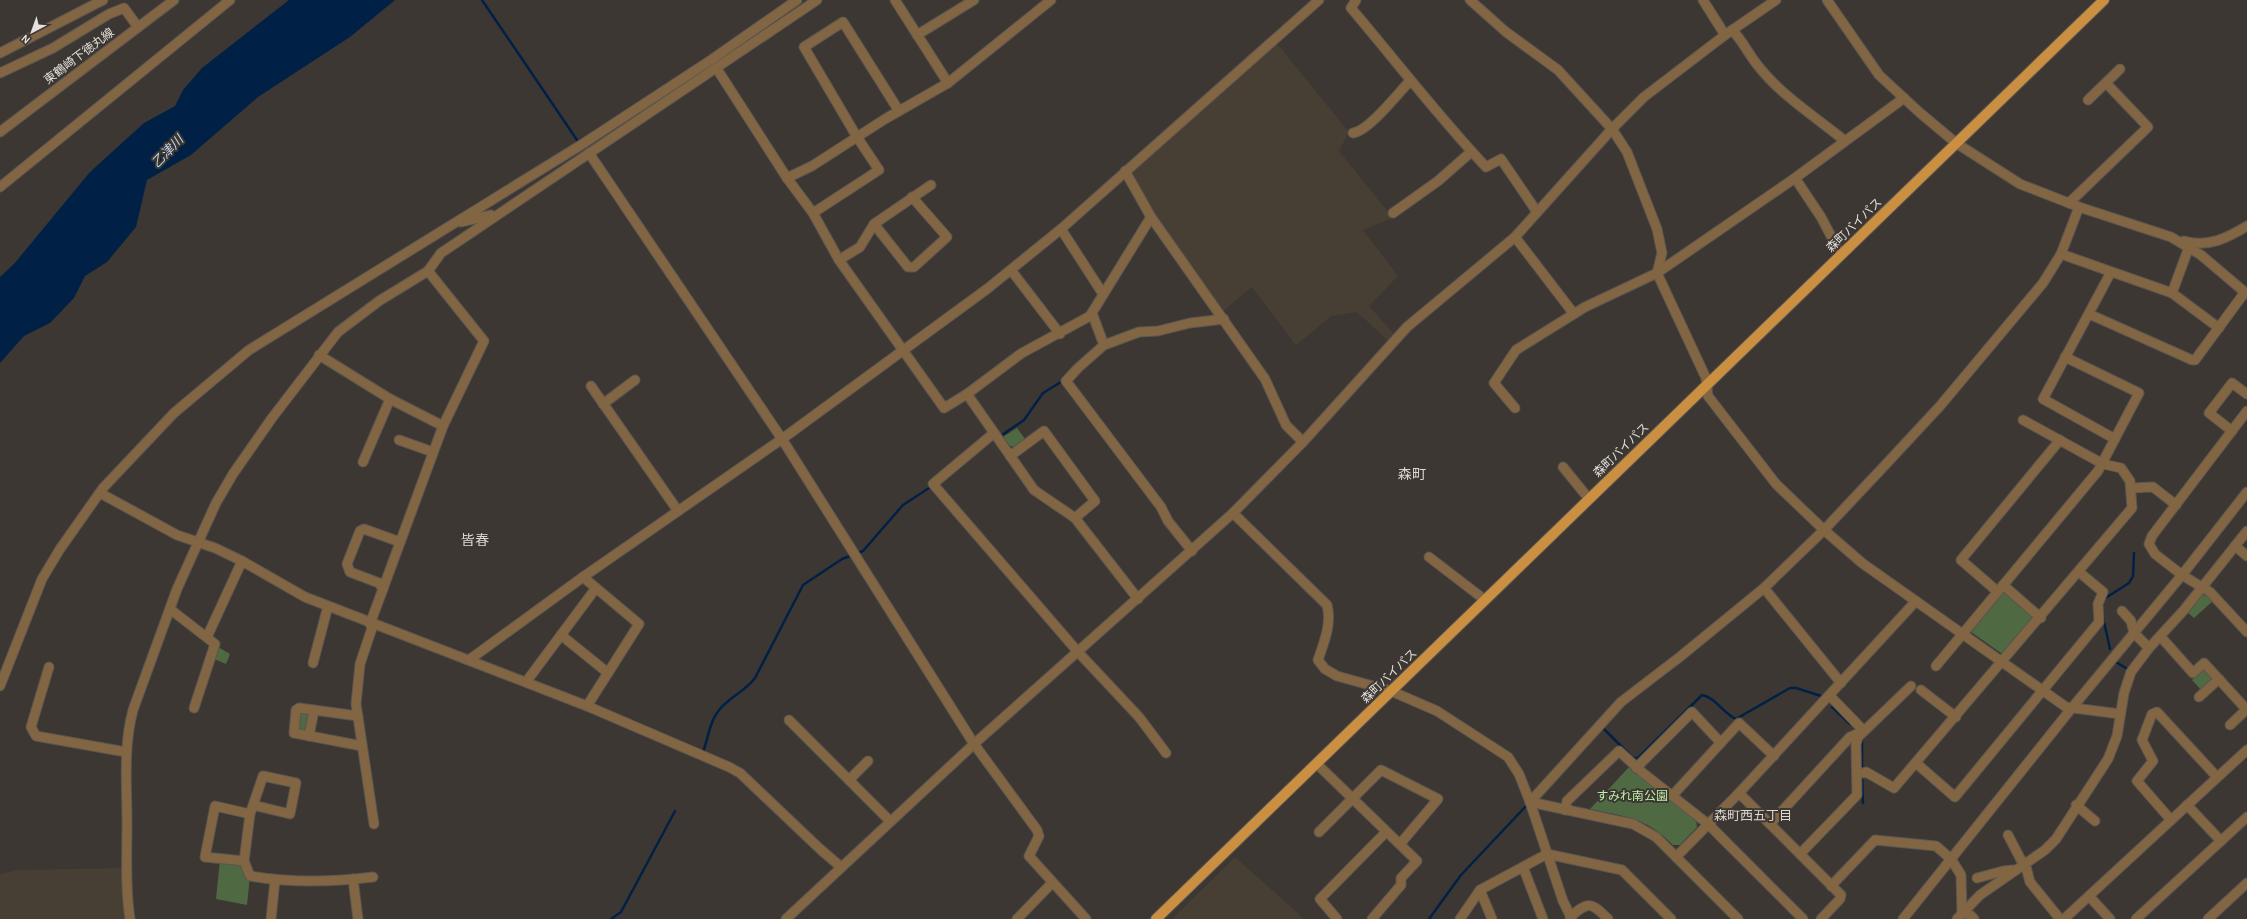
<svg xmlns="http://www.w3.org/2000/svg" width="2247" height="919" font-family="Karla,'Noto Sans JP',sans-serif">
<rect width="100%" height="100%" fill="#3c3732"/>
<g fill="#473e34">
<polygon points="1274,44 1279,46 1349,132 1339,151 1393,218 1363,230 1398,276 1369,306 1394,334 1387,340 1357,312 1332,316 1296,345 1252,287 1222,312 1148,208 1131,176 1132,170"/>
<polygon points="1235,857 1289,905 1304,919 1172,919"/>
<polygon points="124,868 128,919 0,919 0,874 19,870"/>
</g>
<g fill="#4f6942">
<polygon points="1017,428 1025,439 1014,447 1010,446 1003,437"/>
<polygon points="2003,593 2007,593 2033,615 2034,619 2004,655 1971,632"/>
<polygon points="2202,595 2208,596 2213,601 2194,618 2187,612"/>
<polygon points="218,647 230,654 226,664 214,659"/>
<polygon points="2202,671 2206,671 2212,678 2211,682 2202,691 2192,680"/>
<polygon points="298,712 309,713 311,715 308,730 305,732 299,731"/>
<path d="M1629,767L1696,820L1697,827L1680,845H1673C1645,817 1627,817 1590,809Z"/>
<polygon points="220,859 244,861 250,876 247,905 216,899"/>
</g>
<polygon fill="#002145" points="289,0 395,0 350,37 258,97 191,155 147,180 136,227 107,262 85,276 74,298 50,323 24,336 0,363 0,277 14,264 90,172 144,123 175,106 183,90 202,68"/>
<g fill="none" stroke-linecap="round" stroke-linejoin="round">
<g stroke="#002145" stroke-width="2.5">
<polyline points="482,0 579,143"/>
<polyline points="1002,435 1024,420 1043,393 1061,382"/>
<polyline points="2104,599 2129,583 2133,576 2134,553"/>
<polyline points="2103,617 2110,649"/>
<polyline points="2116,662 2129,670"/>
<polyline points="1832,707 1850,724"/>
<path d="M1603,728L1632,757L1637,759L1702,695C1715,697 1723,713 1736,719L1790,688H1796L1821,696"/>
<path d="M703,752C710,733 709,717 727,702C737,693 747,689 755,678L803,585L842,559L863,551L903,505L929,488"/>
<polyline points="1862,771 1862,739"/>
<polyline points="1862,776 1863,803"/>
<polyline points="611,919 621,912 675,811"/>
<polyline points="1429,919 1461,875 1526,806"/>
</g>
<g stroke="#5a5551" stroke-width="11">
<g id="minor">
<polyline points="895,0 948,83"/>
<path d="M1356,0L1351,8C1396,61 1438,116 1486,167L1501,159L1537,212"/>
<polyline points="1470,0 1506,32 1558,70 1612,129 1627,152 1657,229 1662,253 1657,273 1706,378 1708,396 1776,484 1824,530 1862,563 2066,707 2120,714"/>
<polyline points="1703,0 1725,35"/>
<polyline points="1827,0 1879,75 1919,112 1956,143 2020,184 2079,207 2171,237 2201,255 2247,294"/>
<path d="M1732,30C1743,41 1749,55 1759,67C1782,96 1817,118 1845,141"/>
<polyline points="917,35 974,0"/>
<polyline points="0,53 103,0"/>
<polyline points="717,69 787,178 813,213 839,260 944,408 967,394 1034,490 1075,518 1138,599"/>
<polyline points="0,73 53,48 109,14 124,8 138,27"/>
<polyline points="2088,100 2120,69"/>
<polyline points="0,132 174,0"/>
<path d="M1353,133C1369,131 1398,93 1410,81"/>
<polyline points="589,153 782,439 974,744 1037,830 1039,836 1029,856 1086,919"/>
<polyline points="1125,171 1151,217 1265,379 1286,425 1303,442"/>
<polyline points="787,178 812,166 885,119 948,83 1051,0"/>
<polyline points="1795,178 1821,217 1841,255"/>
<polyline points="0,187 230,0"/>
<polyline points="2069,203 2148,127 2106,83"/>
<polyline points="813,213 879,170 857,137 804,47 843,22 899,111"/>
<polyline points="1393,213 1438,181 1471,152"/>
<polyline points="461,222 491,215"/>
<polyline points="874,224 908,267 914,267 947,237 912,197"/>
<polyline points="1061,229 1103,294"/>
<polyline points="1515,237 1574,314"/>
<path d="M2184,241C2208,248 2227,238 2247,226"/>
<polyline points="2061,254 2172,293 2219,328"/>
<polyline points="839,260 860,247 874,224 931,185"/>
<polyline points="1011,270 1060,334"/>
<polyline points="2111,272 2043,399 2115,439"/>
<polyline points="2172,293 2189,247"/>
<polyline points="1092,313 1104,345 1078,368 1066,381 1161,507 1168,521 1192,551"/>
<polyline points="2089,314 2192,360 2195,360 2245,292"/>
<polyline points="1104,345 1139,332 1158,331 1190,323 1224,319"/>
<polyline points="319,355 390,399 443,426"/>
<polyline points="591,386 678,511"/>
<polyline points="967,394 1022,353 1090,316 1151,217"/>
<polyline points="603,404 635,380"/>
<polyline points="1515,408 1494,383 1516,350 1585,307 1657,273 1795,178 1904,98"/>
<polyline points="2247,411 2152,536 2149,544 2155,554 2182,575 2210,592 2247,632"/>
<polyline points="2232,431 2209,413 2232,383 2247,394"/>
<polyline points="994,433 933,484 1078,652 1139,717 1166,753"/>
<polyline points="399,440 433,452"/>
<polyline points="1010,456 1044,431 1095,501 1075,518"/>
<polyline points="363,462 390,399"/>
<polyline points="1563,467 1589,499"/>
<polyline points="2131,488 2153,487 2176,505"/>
<polyline points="100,493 177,535 215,548 242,561 305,597 587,706 729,767 740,773 820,849 841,867"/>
<path d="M1233,513L1327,605C1332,624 1324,642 1318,660L1325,669L1337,676L1391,691L1437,711L1508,757L1519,774L1530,802L1563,901L1572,919"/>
<polyline points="2235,546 2247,556"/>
<polyline points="1429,557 1485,600"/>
<polyline points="583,577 639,624 587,706"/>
<polyline points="2003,585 2041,618"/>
<polyline points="1764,588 1841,683"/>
<polyline points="383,589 379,583 350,572 347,564 360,531 364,529 400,542"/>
<polyline points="1998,592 1961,560 2060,440"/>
<polyline points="170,609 215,644 194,708"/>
<polyline points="2122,611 2131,621 2134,633 2149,648"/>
<polyline points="370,624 443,426 484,341 428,271"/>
<polyline points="373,625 360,664 356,704 374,824"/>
<polyline points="561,635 608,673"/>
<polyline points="2160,636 2193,673 2204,663 2247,710"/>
<polyline points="207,637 242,561"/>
<polyline points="469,660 583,577 782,439 987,289 1061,229 1319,0"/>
<polyline points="313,663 328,606"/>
<polyline points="1936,666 2098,471 2139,393 2065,357"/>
<polyline points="49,667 31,727 36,736 126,752"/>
<polyline points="526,682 596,588"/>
<polyline points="0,686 42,579 60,549 103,488 174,413 249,350 581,145 711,60 797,0"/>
<polyline points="1921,690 1956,717"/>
<polyline points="2199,697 2219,679"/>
<polyline points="358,716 299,708 296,710 294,733 362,746"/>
<polyline points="789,720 890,821"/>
<polyline points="2230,725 2247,709"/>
<polyline points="309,736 314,710"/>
<polyline points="1916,763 1955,797 2099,622 2098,604 2103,592 2079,572"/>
<polyline points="1317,764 1417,861 1401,878 1401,885 1372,919"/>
<polyline points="1636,768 1692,712 1721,743"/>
<polyline points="1863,773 1866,772 1894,788 2132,508 2130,481 2121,468 2103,464 2023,420"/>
<polyline points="849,780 868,761"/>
<polyline points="1739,793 1841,895 1840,899 1821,919"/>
<polyline points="1672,796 1739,723 1774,756"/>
<polyline points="1530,802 1621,702 1681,656 1764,588 1824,530 1888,462 1940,406 2043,283 2061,254 2079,207"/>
<polyline points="1530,802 1633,824 1656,837 1738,919"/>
<path d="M253,805L290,814L296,783L263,776L250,814L244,861L250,876C290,883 333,882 373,877"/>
<polyline points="2076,805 2095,821"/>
<polyline points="2187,805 2221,841"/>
<polyline points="1565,810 1567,801 1619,751 1643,773 1708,824 1803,919"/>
<polyline points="2171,820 2137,781 2153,761 2142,740 2152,714 2157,712 2217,777"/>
<polyline points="1770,824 1850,737 1864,731 1830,696"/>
<polyline points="1319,832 1381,770 1438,799 1400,844"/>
<polyline points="2008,835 2021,860 2025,863 2030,882 2060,919"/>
<polyline points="1800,854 1857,795 1856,744 1858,737 1911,686"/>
<polyline points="1676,857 1739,793 1916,601"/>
<polyline points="244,861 205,857 215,806 250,814"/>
<polyline points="1523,867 1543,919"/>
<polyline points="1977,878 2003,871 2013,870"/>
<polyline points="353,879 358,919"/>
<polyline points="1831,886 1875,840 1936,846 1951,859 1961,875 1962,913"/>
<polyline points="1480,890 1492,919"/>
<polyline points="2089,896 2110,919"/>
<polyline points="1962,913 1970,915 1974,919"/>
<path d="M1570,917C1589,901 1591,902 1608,919"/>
<path d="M130,919C125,888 127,855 127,824C127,786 123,747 133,710L177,589L216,503L233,474L272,418L338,332L379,301L428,271L441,253L817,0"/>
<polyline points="271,919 275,880"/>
<polyline points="786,919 974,744 1233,513 1303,442 1407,327 1515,237 1612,129 1644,97 1725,35 1776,0"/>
<polyline points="1017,919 1052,883"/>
<polyline points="1337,919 1320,899 1386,832"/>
<polyline points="1460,919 1480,890 1547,854 1622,870 1671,919"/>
<polyline points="1903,919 2071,709 2182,575 2247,492"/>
<polyline points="1957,919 1980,895 2045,850 2056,839 2108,759 2117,736 2124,693 2131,672 2149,648 2184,610 2247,531"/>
<polyline points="2064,919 2247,750"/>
<polyline points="2136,919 2247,817"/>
<polyline points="2208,919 2247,883"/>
</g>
</g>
<g stroke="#5a5551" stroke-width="12">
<polyline id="major" points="1156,919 2104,0"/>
</g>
<use href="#minor" stroke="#826542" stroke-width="9"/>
<use href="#major" stroke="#ca8f41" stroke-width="10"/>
</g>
<g text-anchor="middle" stroke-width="4" stroke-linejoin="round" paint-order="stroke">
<g font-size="12" fill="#e3e0dd" stroke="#3c3732">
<text transform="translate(79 56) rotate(-37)" y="4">東鶴崎下徳丸線</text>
<text transform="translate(1854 225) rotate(-44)" y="4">森町バイパス</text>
<text transform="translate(1621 450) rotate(-44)" y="4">森町バイパス</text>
<text transform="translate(1389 676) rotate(-44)" y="4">森町バイパス</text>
</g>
<g font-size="12" fill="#bff0a7" stroke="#3c3732">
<text x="1632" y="800">すみれ南公園</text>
</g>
<g font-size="13" font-style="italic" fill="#c3d9f3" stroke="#3c3732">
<text transform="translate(167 151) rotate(-46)" y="5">乙津川</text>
</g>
<g font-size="13" fill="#ddd7d1" stroke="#3c3732">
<text x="1753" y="820">森町西五丁目</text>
</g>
<g font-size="14" fill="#ddd7d1" stroke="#3c3732">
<text x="1412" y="479">森町</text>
<text x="475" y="545">皆春</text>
</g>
</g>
<g transform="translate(32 32) rotate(221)" stroke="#3c3732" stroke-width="3" paint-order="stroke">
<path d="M0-3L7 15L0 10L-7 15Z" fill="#e3e0dd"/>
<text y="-6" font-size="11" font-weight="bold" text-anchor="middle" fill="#e3e0dd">N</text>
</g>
</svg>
